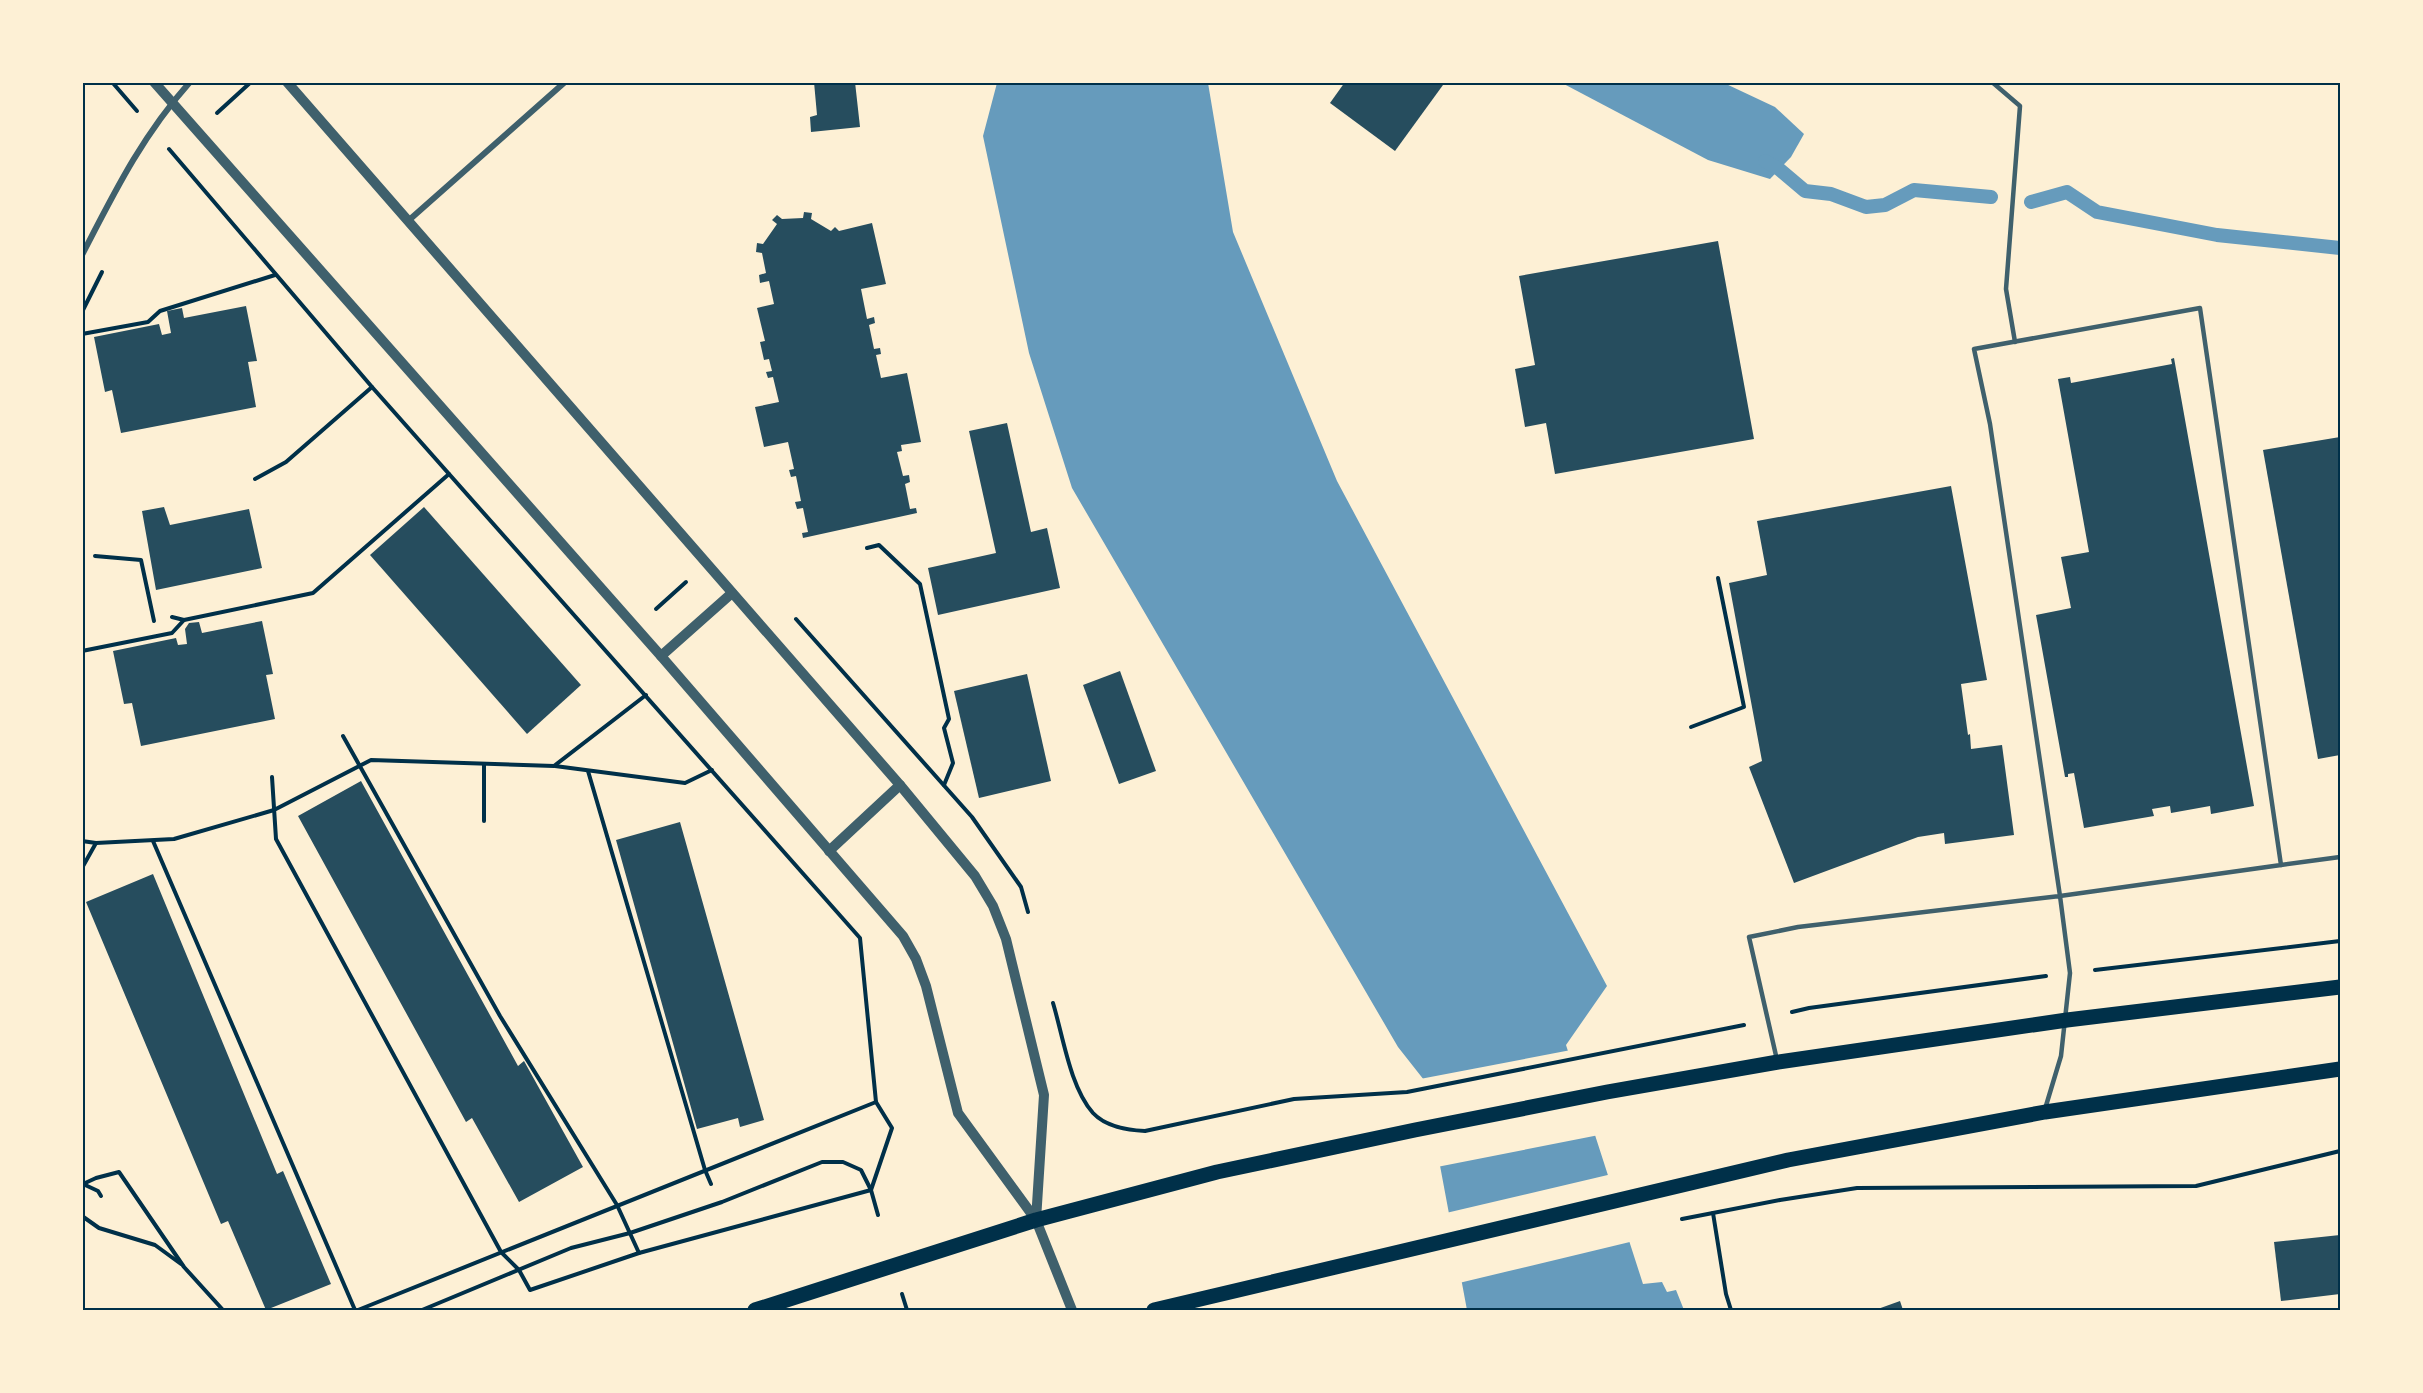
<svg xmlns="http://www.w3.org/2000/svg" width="2423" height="1393" font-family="'Open Sans',sans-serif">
<rect width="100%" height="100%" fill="#fdf0d5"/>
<g fill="#669bbc">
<polygon points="997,83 1208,83 1233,232 1337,481 1607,986 1566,1045 1643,1284 1662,1282 1667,1292 1676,1290 1684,1310 1467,1310 1424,1080 1398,1047 1072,488 1029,353 983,136"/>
<polygon points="1562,83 1724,83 1775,107 1804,134 1791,157 1770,179 1708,160"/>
</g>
<g fill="#fdf0d5">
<polygon points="1571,1050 1599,1135 1437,1167 1420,1079"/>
<polygon points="1612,1174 1634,1241 1459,1283 1446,1213"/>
</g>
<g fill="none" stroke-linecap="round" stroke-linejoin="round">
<g stroke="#669bbc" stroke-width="14">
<polyline points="1765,161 1779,169 1805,191 1831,194 1866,207 1885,205 1914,190 1991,197"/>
<polyline points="2031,202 2067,192 2097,212 2217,235 2340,248"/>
</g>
</g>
<g fill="#264d5e">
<polygon points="814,82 855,82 860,127 811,132 810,117 817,115"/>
<polygon points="1345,82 1440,82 1443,85 1395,151 1330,103"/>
<polygon points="804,212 812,213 811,219 831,231 835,227 839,231 872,223 886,284 861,289 867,319 874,317 875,323 869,325 874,349 880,348 881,354 876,355 881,378 907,373 921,442 901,445 902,451 897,452 903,476 909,475 910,482 905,484 910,509 916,508 917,513 803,538 802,533 808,532 803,508 797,509 795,502 801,501 796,476 791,477 789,470 794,469 788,442 764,447 755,407 779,402 773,377 768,378 766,372 772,371 769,359 764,360 760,342 765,341 757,308 774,304 769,281 760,283 759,275 766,273 762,253 756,252 757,243 763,244 777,224 772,220 777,215 782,219 803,218"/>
<polygon points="1718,241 1754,439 1555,474 1546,423 1525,427 1515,369 1535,365 1519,276"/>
<polygon points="246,306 257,361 248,362 256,407 121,433 112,390 105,392 94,337 159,324 162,335 171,333 167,311 182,308 184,318"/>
<polygon points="2174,358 2254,806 2211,814 2210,806 2171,813 2170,806 2152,809 2154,816 2084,828 2074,773 2068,774 2068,777 2065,777 2036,615 2071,608 2061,557 2089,552 2058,379 2070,377 2071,383 2172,364 2171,359"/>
<polygon points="1007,423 1031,532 1047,528 1060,588 938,615 928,568 996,553 969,431"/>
<polygon points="2340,437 2340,755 2318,759 2263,450"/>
<polygon points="1951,486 1987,680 1961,684 1968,735 1970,734 1971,749 2002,745 2014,835 1945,844 1944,833 1918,837 1794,883 1749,767 1762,761 1729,583 1767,575 1757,521"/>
<polygon points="164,507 170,525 249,509 262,568 156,590 142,511"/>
<polygon points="424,507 581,685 527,734 370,555"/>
<polygon points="262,621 273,674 266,675 275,719 141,746 132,703 124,704 113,651 176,638 178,645 187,644 185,629 189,623 199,622 202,633"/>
<polygon points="1120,671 1156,771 1119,784 1083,685"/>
<polygon points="1027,674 1051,781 979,798 954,691"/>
<polygon points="361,781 518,1066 524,1061 583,1167 519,1202 472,1118 466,1122 298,816"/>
<polygon points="680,822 764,1120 740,1127 738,1118 697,1129 616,840"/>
<polygon points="153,874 277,1174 283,1171 331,1284 266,1310 228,1221 221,1224 86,902"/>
<polygon points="2340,1235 2340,1294 2281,1301 2274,1242"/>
<polygon points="1900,1301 1903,1310 1875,1310"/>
</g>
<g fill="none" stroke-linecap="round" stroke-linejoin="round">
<g stroke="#003049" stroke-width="4">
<polyline points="112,82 137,111"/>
<polyline points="217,113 251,82"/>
<polyline points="169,149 372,387 860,938 876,1102 892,1128 871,1190"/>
<polyline points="82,312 102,272"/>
<polyline points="82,334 148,322 160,311 275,275"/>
<polyline points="255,479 286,462 372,387"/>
<polyline points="867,548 879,545 920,584 949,719 944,728 953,763 944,785"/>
<polyline points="95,556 141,560 154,621"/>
<polyline points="656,609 686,582"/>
<polyline points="172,617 184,620 313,593 449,474"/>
<polyline points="796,619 972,817 1021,887 1028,912"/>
<polyline points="82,651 172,633 184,620"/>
<polyline points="1691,727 1744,707 1718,578"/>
<polyline points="343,736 500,1016 617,1205 639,1253 871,1190"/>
<polyline points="484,764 484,821"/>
<polyline points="555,766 685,783 712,770"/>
<polyline points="588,771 705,1170 711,1184"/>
<polyline points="272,777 276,839 501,1252 519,1270 530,1290 639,1253"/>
<polyline points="82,841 96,843 174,839 274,810 371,760 554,766 646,695"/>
<polyline points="153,841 355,1310"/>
<polyline points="82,868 96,843"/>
<polyline points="2095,970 2340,941"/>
<path d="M1053,1003C1063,1036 1070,1087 1093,1113C1106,1127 1127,1130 1145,1131L1294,1099L1407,1092L1744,1025"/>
<polyline points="1792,1012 1809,1008 2046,976"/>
<polyline points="83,1184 96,1178 119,1172 184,1267 223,1310"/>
<polyline points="83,1184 98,1191 101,1196"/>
<polyline points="1713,1213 1726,1294 1731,1310"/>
<polyline points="82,1216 99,1228 155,1245 181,1264"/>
<polyline points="1682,1219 1780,1200 1857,1188 2196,1186 2340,1151"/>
<polyline points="902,1294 907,1310"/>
<polyline points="358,1310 876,1102"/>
<polyline points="422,1310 571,1248 630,1233 722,1202 822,1162 843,1162 861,1170 871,1190 878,1215"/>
</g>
<g stroke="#3f606c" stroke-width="4.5">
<polyline points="1992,82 2020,106 2006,289 2015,342"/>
<polyline points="2281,865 2340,857"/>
<polyline points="1777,1060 1749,937 1798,927 2060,896 2281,865 2200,308 1974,349 1990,424 2060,896 2070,973 2061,1056 2045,1109"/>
</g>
<g stroke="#3f606c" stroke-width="6">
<polyline points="408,221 565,82"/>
<path d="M82,255C115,191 142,136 190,82"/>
</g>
<g stroke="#3f606c" stroke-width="10">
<polyline points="154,82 661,656 903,936 916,959 926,986 958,1113 1036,1220 1072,1310"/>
<polyline points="287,82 900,785 975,876 993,906 1006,939 1044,1095 1036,1220"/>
<polyline points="661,656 732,593"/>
<polyline points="829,851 900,785"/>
</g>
<g stroke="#003049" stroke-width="15">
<polyline points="755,1310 1036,1220 1217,1172 1415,1130 1607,1092 1778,1062 2067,1020 2340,987"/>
<polyline points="1154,1310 1788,1160 2045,1112 2340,1069"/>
</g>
</g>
<rect width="2423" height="1393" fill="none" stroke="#fdf0d5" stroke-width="168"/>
<rect x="84" y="84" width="2255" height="1225" fill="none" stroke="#003049" stroke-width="2"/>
</svg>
